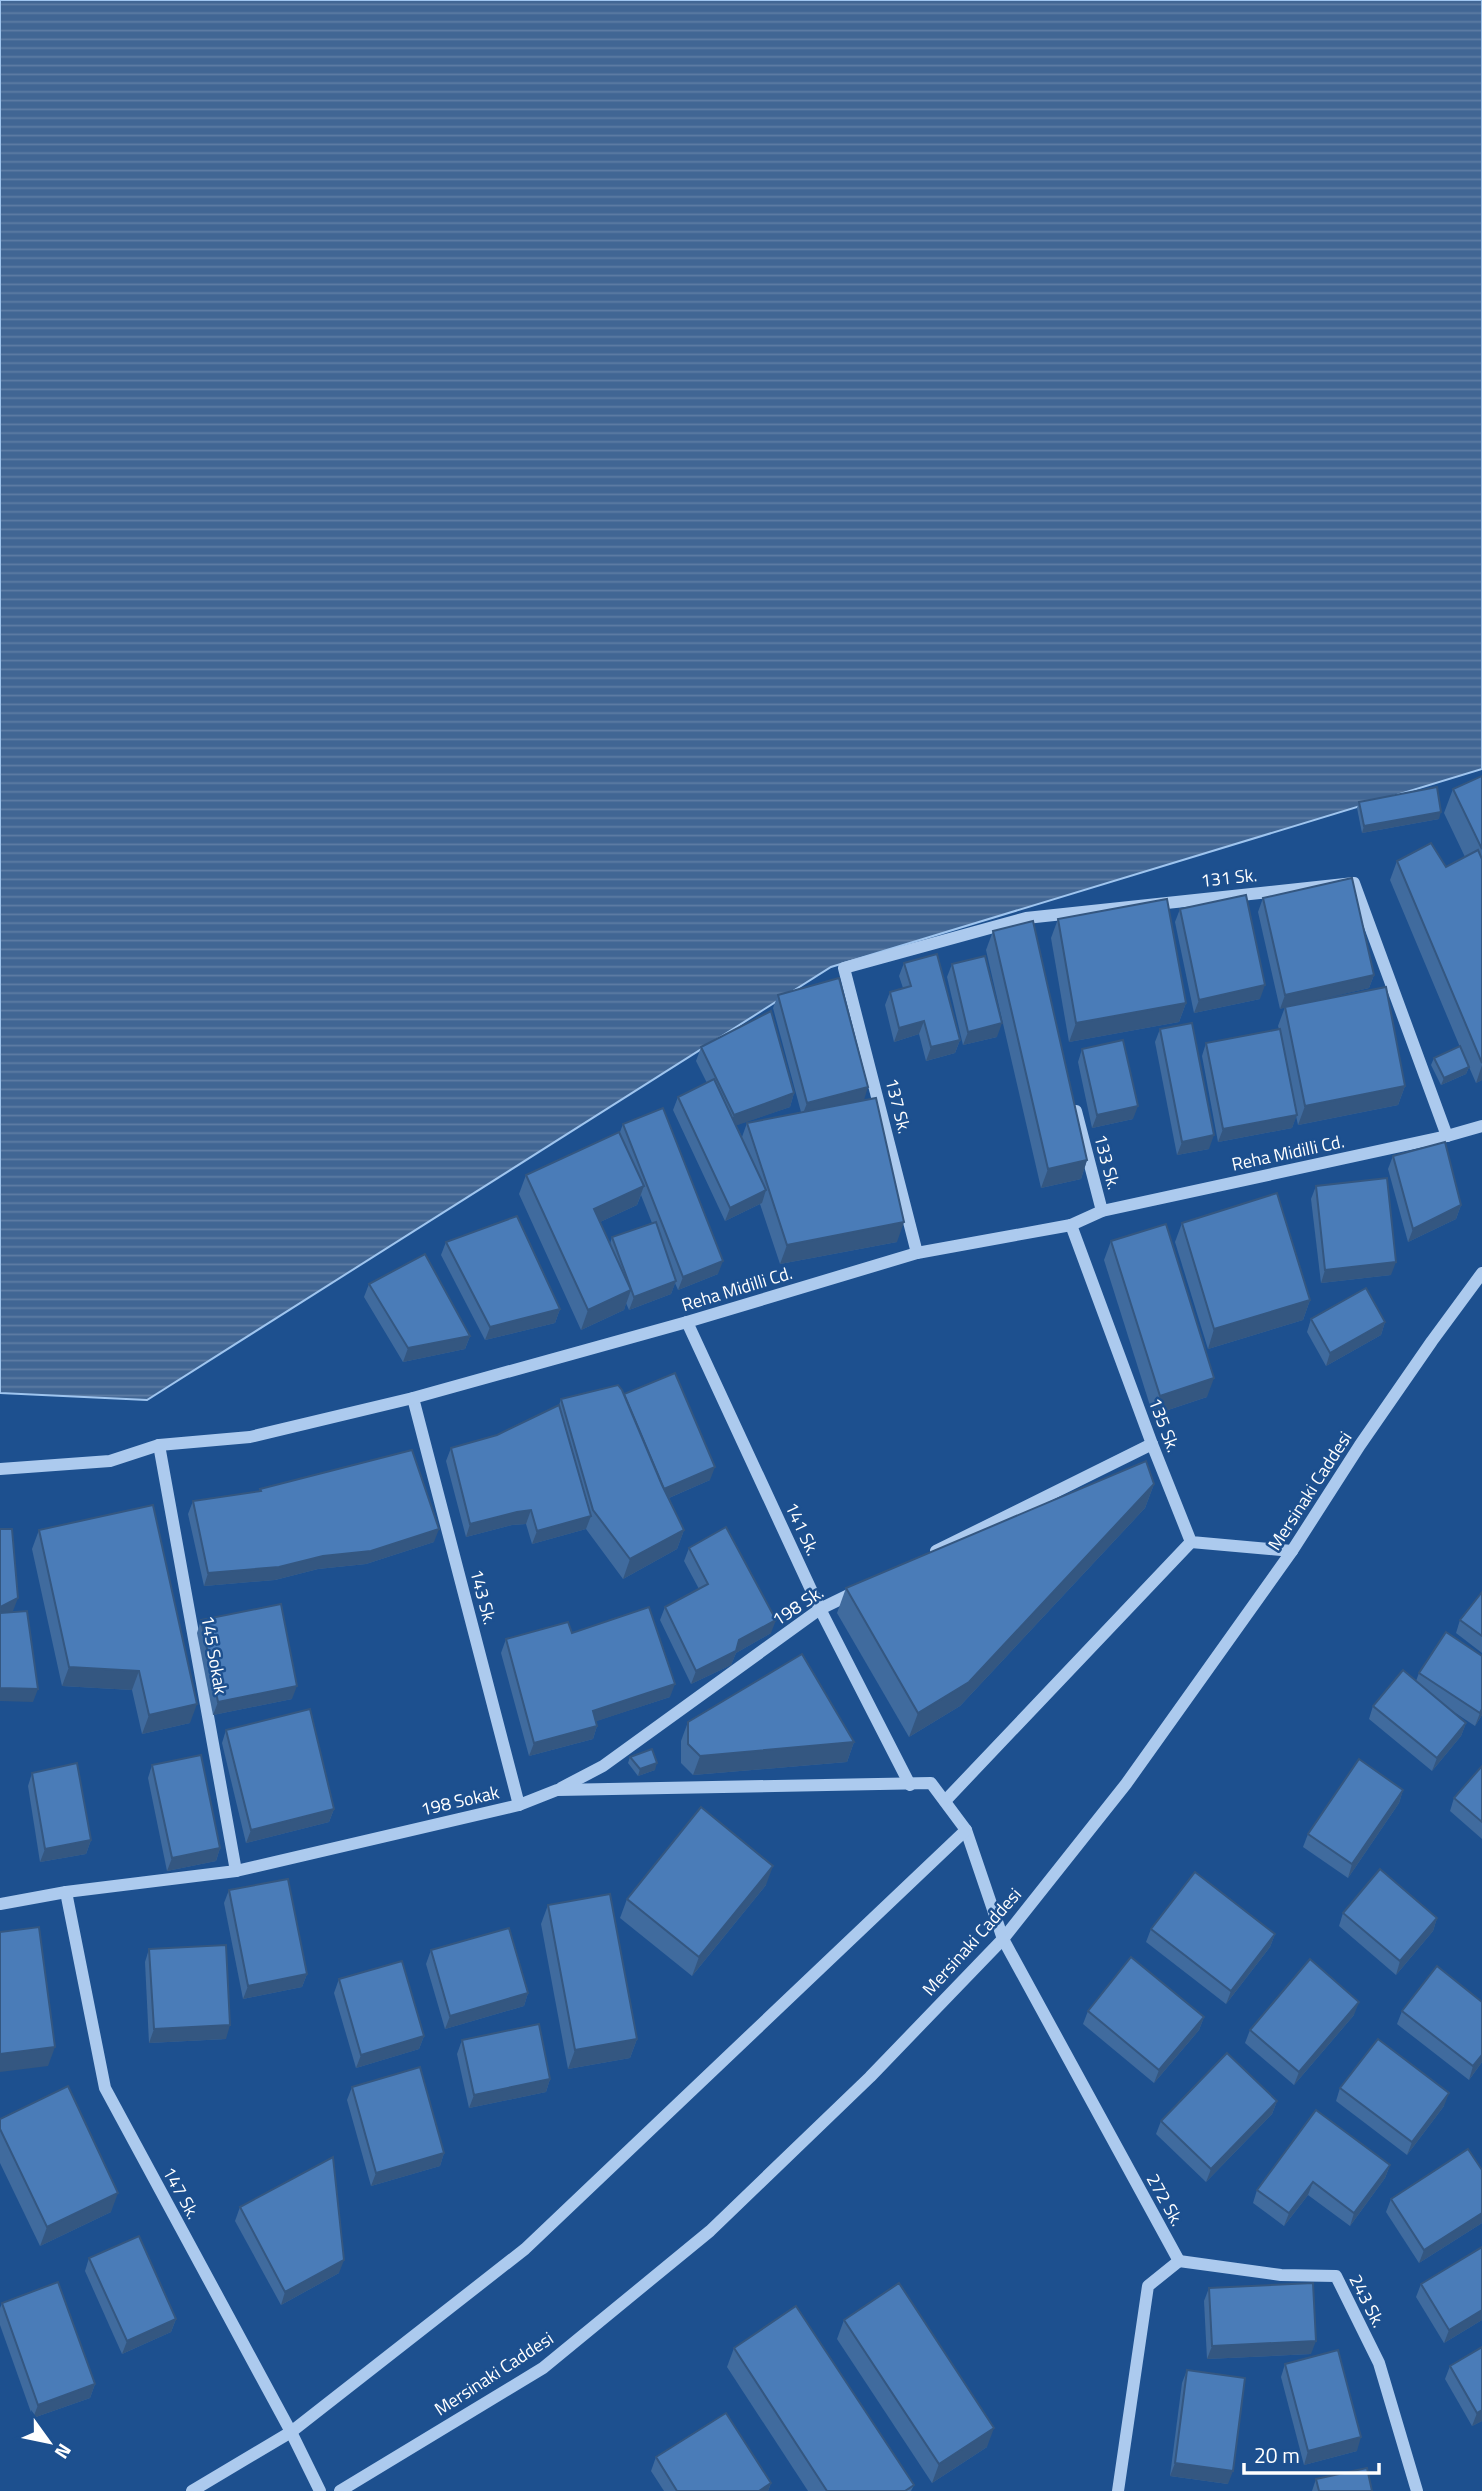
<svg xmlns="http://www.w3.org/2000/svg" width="1482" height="2491" font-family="'Titillium Web',sans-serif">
<defs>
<pattern id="water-rules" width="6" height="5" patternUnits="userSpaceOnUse" patternTransform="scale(1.75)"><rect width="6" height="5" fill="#416694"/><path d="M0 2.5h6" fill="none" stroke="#5e7da4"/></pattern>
</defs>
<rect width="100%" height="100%" fill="#1d508f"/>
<polygon fill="url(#water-rules)" stroke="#9fc5ef" stroke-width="2" points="0,0 1482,0 1482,769 831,967 147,1400 0,1393"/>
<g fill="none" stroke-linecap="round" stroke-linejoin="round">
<g stroke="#accaee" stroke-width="12">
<polyline points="1076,1111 1102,1211"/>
<polyline points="1071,1225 1152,1444 1191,1542 1292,1551"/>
<polyline points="917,1253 844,968 1026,918 1354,883 1447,1136"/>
<polyline points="687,1322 820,1609 910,1785"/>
<polyline points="413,1398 519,1805"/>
<polyline points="159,1445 236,1871"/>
<polyline points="0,1469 110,1461 159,1445 250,1437 413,1398 687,1322 917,1253 1071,1225 1102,1211 1447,1136 1482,1126"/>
<polyline points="936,1551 1152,1444"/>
<polyline points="561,1788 603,1766 820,1609 857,1591"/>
<polyline points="945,1801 1191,1542"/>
<polyline points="66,1892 105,2088 291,2432 320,2491"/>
<polyline points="0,1904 66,1892 236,1871 519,1805 557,1790 931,1783 966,1830 1003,1939 1179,2261"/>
<polyline points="1179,2261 1281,2275 1336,2276 1379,2363 1417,2491"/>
<polyline points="192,2491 291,2432 525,2249 966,1830"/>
<polyline points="340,2491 543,2368 710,2231 870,2077 1003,1939 1126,1784 1292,1551 1360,1445 1432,1341 1482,1273"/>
<polyline points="1118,2491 1148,2286 1179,2261"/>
</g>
</g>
<g fill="#406b9e" fill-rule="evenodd">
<polygon points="1482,776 1482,1080 1476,1083 1469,1067 1466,1074 1441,1085 1431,1065 1434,1058 1465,1059 1390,880 1397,861 1446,867 1465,857 1444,813 1453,789"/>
<polygon points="1359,802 1439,819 1362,833 1357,808"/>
<polygon points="1263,898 1374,975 1369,988 1289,1006 1405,1086 1398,1105 1298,1125 1296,1116 1292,1128 1218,1142 1202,1056 1206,1043 1279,1029 1278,1026 1285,1007 1280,1009 1258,912"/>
<polygon points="1180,909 1260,999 1194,1013 1175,922"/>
<polygon points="1058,919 1186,1003 1179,1022 1069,1042 1051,938"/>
<polygon points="993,931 1087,1160 1081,1179 1041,1188 986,950"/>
<polygon points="904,963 960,1040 955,1053 926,1061 919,1034 894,1042 885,1005 890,992 903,988 899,976"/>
<polygon points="952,964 997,1037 963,1045 947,977"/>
<polygon points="778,995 864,1100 897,1242 780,1264 760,1204 725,1221 673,1110 678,1097 707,1083 696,1061 701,1047 794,1093 790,1107 736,1125 742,1137 747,1123 801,1112 773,1008"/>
<polygon points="1160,1029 1209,1149 1177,1155 1155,1042"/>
<polygon points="1082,1049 1133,1119 1092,1128 1078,1062"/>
<path d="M623,1124L718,1274L678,1290L675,1283L671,1294L629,1310L626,1303L624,1310L581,1330L519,1194L526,1175L620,1132ZM641,1195L652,1223L612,1237L610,1244L600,1222L637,1205Z"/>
<polygon points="1393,1156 1461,1205 1456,1219 1408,1242 1388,1169"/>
<polygon points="1316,1186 1391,1275 1321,1283 1311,1199"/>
<polygon points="1182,1223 1310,1300 1303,1320 1208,1349 1175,1242"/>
<polygon points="1111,1241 1207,1397 1153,1415 1104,1260"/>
<polygon points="446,1242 560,1309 555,1323 485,1340 441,1255"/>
<polygon points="369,1284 470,1336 465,1349 403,1362 364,1297"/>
<polygon points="1311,1319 1385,1322 1381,1335 1326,1366 1307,1332"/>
<polygon points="624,1394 710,1480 669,1498 684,1530 677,1549 623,1579 586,1529 532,1544 526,1524 512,1525 466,1537 446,1461 451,1448 497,1435 559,1405 561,1399"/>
<polygon points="1154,1484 1145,1508 960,1706 909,1737 837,1613 846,1588"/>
<polygon points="260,1489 434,1542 366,1564 318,1569 275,1580 204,1586 188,1514 193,1501 259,1491"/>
<polygon points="39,1530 190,1723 142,1734 132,1690 62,1686 32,1549"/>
<polygon points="689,1548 771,1633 736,1653 731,1665 691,1684 660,1620 665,1607 699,1589 684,1561"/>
<polygon points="1482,1592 1482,1653 1456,1633 1460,1620"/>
<polygon points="201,1620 292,1699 213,1715 197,1633"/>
<polygon points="572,1633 670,1697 596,1721 597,1726 593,1739 529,1756 501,1653 506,1639"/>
<polygon points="1482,1656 1482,1715 1475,1726 1451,1710 1466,1723 1461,1736 1432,1771 1369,1719 1373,1706 1416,1681 1419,1673"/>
<polygon points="688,1722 854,1742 847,1762 693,1775 681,1763 681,1741"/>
<polygon points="226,1730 334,1809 329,1822 246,1843 222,1743"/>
<polygon points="630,1757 655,1770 638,1776 628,1763"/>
<polygon points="152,1765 220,1848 216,1861 167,1871 148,1778"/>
<polygon points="1482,1766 1482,1839 1450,1811 1454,1798"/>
<polygon points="32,1773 91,1840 86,1854 40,1862 28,1786"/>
<polygon points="1403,1790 1399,1803 1348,1878 1303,1847 1308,1834"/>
<polygon points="766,1885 692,1976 620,1918 627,1899"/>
<polygon points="229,1890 307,1974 302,1987 243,1999 224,1903"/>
<polygon points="548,1905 637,2039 630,2058 568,2069 541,1924"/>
<polygon points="1343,1913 1437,1918 1433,1931 1396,1975 1339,1926"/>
<polygon points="1151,1929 1275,1934 1270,1947 1226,2004 1146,1942"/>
<polygon points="149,1949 226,2039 149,2043 145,1962"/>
<polygon points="431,1950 528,1993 524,2006 445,2029 426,1964"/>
<polygon points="339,1979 424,2036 419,2049 356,2068 334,1993"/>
<polygon points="1482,2002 1482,2062 1469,2080 1397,2024 1402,2011"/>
<polygon points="1088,2011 1204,2017 1199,2030 1154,2083 1083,2024"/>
<polygon points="1354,2015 1294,2085 1245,2043 1250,2030"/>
<polygon points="462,2040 550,2079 546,2092 469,2108 457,2054"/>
<polygon points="352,2087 444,2153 440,2166 371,2186 347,2100"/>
<polygon points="1340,2088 1444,2106 1407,2155 1336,2101"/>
<polygon points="1277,2101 1272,2114 1206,2182 1156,2134 1161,2121"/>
<polygon points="0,2119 111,2212 40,2246 0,2163"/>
<polygon points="1390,2165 1385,2178 1350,2226 1308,2195 1284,2226 1253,2203 1257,2190"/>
<polygon points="1482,2170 1482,2223 1419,2263 1386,2212 1391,2199"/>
<polygon points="240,2207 339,2273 281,2305 235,2221"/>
<polygon points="1482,2247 1482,2320 1444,2343 1416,2297 1421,2284"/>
<polygon points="89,2258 176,2319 171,2332 122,2354 85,2271"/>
<polygon points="1209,2288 1311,2354 1207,2359 1204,2301"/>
<polygon points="2,2303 95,2384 90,2398 33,2418 0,2325 0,2308"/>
<polygon points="844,2320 987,2447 932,2483 837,2339"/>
<polygon points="734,2348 914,2485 911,2491 808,2491 727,2367"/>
<polygon points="1285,2364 1357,2451 1304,2465 1281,2377"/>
<polygon points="1450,2366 1482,2421 1472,2426 1445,2379"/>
<polygon points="1187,2370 1228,2484 1170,2476 1182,2383"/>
<polygon points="656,2457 771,2483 768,2491 664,2491 651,2471"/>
<polygon points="1316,2479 1372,2491 1312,2491"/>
</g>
<g fill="#345781">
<polygon points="1441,812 1439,819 1362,833 1364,826"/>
<polygon points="1374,975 1369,988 1280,1009 1285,995"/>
<polygon points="1265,985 1260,999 1194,1013 1199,1000"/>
<polygon points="1186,1003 1179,1022 1069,1042 1076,1023"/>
<polygon points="924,1021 919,1034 894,1042 899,1028"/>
<polygon points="1002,1023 997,1037 963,1045 968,1032"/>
<polygon points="960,1040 955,1053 926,1061 931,1047"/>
<polygon points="1482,1065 1482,1080 1476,1083"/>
<polygon points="1469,1067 1466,1074 1441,1085 1444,1078"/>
<polygon points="1405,1086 1398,1105 1298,1125 1305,1106"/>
<polygon points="868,1087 864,1100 802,1116 807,1103"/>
<polygon points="794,1093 790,1107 729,1128 734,1115"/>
<polygon points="1138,1106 1133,1119 1092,1128 1097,1115"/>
<polygon points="1297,1115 1292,1128 1218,1142 1223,1129"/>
<polygon points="1214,1135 1209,1149 1177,1155 1182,1142"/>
<polygon points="1087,1160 1081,1179 1041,1188 1048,1169"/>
<polygon points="644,1186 637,1205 587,1228 594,1209"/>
<polygon points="766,1190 762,1203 725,1221 730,1208"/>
<polygon points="1461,1205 1456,1219 1408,1242 1413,1229"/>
<polygon points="904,1222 897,1242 780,1264 787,1245"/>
<polygon points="723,1261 718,1274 678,1290 683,1277"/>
<polygon points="1396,1262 1391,1275 1321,1283 1325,1270"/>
<polygon points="676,1281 671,1294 629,1310 634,1297"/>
<polygon points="631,1290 624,1310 581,1330 588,1310"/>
<polygon points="1310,1300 1303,1320 1208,1349 1214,1329"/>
<polygon points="560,1309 555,1323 485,1340 490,1327"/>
<polygon points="1385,1322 1381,1335 1326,1366 1330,1353"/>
<polygon points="470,1336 465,1349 403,1362 408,1348"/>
<polygon points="1214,1378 1207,1397 1153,1415 1160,1396"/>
<polygon points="715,1467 710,1480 655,1504 660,1490"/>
<polygon points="1154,1484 1145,1508 960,1706 909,1737 918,1713"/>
<polygon points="531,1510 526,1524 512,1525 466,1537 470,1524 517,1512"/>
<polygon points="591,1516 586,1529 532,1544 537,1531"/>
<polygon points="439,1529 434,1542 366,1564 318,1569 275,1580 204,1586 208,1573"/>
<polygon points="684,1530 677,1549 623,1579 630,1559"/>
<polygon points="18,1598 13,1611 0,1618 0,1607"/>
<polygon points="776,1620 771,1633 736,1653 731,1665 691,1684 696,1671 739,1640"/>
<polygon points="69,1667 139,1671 132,1690 62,1686"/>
<polygon points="675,1684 670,1697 588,1724 593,1711"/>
<polygon points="297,1686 292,1699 213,1715 218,1702"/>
<polygon points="0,1688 38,1689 33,1702 0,1701"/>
<polygon points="197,1704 190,1723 142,1734 149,1715"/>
<polygon points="1482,1709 1482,1715 1475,1726 1480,1713"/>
<polygon points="1466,1723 1461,1736 1432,1771 1437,1758"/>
<polygon points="597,1726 593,1739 529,1756 534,1743"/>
<polygon points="854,1742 847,1762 693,1775 700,1756"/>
<polygon points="657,1763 655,1770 638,1776 640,1769"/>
<polygon points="1403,1790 1399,1803 1348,1878 1352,1864"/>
<polygon points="334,1809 329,1822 246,1843 251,1830"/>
<polygon points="91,1840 86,1854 40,1862 45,1849"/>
<polygon points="220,1848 216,1861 167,1871 172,1858"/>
<polygon points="773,1866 766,1885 692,1976 699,1957"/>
<polygon points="1437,1918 1433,1931 1396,1975 1400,1961"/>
<polygon points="1275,1934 1270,1947 1226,2004 1231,1991"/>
<polygon points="307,1974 302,1987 243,1999 248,1986"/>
<polygon points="528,1993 524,2006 445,2029 450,2016"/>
<polygon points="1359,2002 1354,2015 1294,2085 1299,2072"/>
<polygon points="1204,2017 1199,2030 1154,2083 1159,2070"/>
<polygon points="230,2025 226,2039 149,2043 154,2029"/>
<polygon points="424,2036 419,2049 356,2068 361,2055"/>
<polygon points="637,2039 630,2058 568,2069 575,2050"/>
<polygon points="55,2047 48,2066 0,2072 0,2054"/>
<polygon points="1482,2055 1482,2062 1469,2080 1473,2066"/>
<polygon points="550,2079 546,2092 469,2108 474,2095"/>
<polygon points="1449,2093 1444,2106 1407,2155 1412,2142"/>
<polygon points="1277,2101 1272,2114 1206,2182 1211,2169"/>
<polygon points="444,2153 440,2166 371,2186 376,2173"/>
<polygon points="1390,2165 1385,2178 1350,2226 1354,2213"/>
<polygon points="1313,2182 1308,2195 1284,2226 1289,2213"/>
<polygon points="118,2193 111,2212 40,2246 47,2227"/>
<polygon points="1482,2213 1482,2223 1419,2263 1424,2250"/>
<polygon points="344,2260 339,2273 281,2305 285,2292"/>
<polygon points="1482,2310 1482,2320 1444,2343 1449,2330"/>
<polygon points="176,2319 171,2332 122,2354 127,2341"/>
<polygon points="1316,2341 1311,2354 1207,2359 1212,2346"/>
<polygon points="95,2384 90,2398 33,2418 38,2405"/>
<polygon points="1482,2410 1482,2421 1472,2426 1477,2413"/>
<polygon points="994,2428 987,2447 932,2483 939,2464"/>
<polygon points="1361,2437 1357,2451 1304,2465 1308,2451"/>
<polygon points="1175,2463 1233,2471 1228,2484 1170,2476"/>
<polygon points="771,2483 768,2491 759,2491"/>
</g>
<g fill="#4a7cb8" stroke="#345781" stroke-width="2">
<polygon points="1482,776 1482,849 1453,789"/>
<polygon points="1437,787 1441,812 1364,826 1359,802"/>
<polygon points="1431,843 1446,867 1478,850 1482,859 1482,1063 1397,861"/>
<polygon points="1352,878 1374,975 1285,995 1263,898"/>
<polygon points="1246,895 1265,985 1199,1000 1180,909"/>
<polygon points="1167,899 1186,1003 1076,1023 1058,919"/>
<polygon points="1033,921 1087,1160 1048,1169 993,931"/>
<polygon points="937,954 960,1040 931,1047 924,1021 899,1028 890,992 911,986 904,963"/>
<polygon points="985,956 1002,1023 968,1032 952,964"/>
<polygon points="839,978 868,1087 807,1103 778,995"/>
<polygon points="1386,987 1405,1086 1305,1106 1285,1007"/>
<polygon points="771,1011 794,1093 734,1115 701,1047"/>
<polygon points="1192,1023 1214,1135 1182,1142 1160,1029"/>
<polygon points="1280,1029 1297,1115 1223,1129 1206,1043"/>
<polygon points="1123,1040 1138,1106 1097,1115 1082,1049"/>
<polygon points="1460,1046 1469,1067 1444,1078 1434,1058"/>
<polygon points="714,1079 766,1190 730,1208 678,1097"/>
<polygon points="876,1098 904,1222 787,1245 747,1123"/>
<polygon points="663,1108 723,1261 683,1277 623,1124"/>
<polygon points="619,1132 644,1186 594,1209 631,1290 588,1310 526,1175"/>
<polygon points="1445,1142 1461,1205 1413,1229 1393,1156"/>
<polygon points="1387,1178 1396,1262 1325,1270 1316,1186"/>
<polygon points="1277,1193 1310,1300 1214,1329 1182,1223"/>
<polygon points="517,1216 560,1309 490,1327 446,1242"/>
<polygon points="656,1222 676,1281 634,1297 612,1237"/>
<polygon points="1166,1224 1214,1378 1160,1396 1111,1241"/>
<polygon points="425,1254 470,1336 408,1348 369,1284"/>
<polygon points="1366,1288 1385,1322 1330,1353 1311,1319"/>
<polygon points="675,1373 715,1467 664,1489 624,1394"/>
<polygon points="618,1385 622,1390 662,1485 684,1530 630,1559 593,1510 561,1399"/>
<polygon points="559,1405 591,1516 537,1531 531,1510 517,1512 470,1524 451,1448 497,1435"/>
<polygon points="412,1450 439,1529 371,1551 323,1556 279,1567 208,1573 193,1501 261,1491 260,1489"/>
<polygon points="1146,1461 1154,1484 969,1682 918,1713 846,1588"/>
<polygon points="153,1505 197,1704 149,1715 139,1671 69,1667 39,1530"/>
<polygon points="726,1527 776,1620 739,1640 736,1651 696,1671 665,1607 708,1584 689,1548"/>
<polygon points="0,1529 12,1529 18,1598 0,1607"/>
<polygon points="1482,1592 1482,1636 1460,1620"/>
<polygon points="281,1604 297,1686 218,1702 201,1620"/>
<polygon points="649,1607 675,1684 593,1711 597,1726 534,1743 506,1639 568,1622 572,1633"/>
<polygon points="27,1611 38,1689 0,1688 0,1613"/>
<polygon points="1446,1632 1482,1656 1482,1709 1480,1713 1419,1673"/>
<polygon points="802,1654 854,1742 700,1756 688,1744 688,1722"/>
<polygon points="1403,1670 1466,1723 1437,1758 1373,1706"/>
<polygon points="310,1709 334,1809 251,1830 226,1730"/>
<polygon points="652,1749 657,1763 640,1769 630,1757"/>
<polygon points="201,1755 220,1848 172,1858 152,1765"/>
<polygon points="1359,1759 1403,1790 1352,1864 1308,1834"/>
<polygon points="77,1763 91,1840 45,1849 32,1773"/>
<polygon points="1482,1766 1482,1822 1454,1798"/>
<polygon points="701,1807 773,1866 699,1957 627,1899"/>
<polygon points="1380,1869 1437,1918 1400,1961 1343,1913"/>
<polygon points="1195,1872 1275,1934 1231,1991 1151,1929"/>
<polygon points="288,1879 307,1974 248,1986 229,1890"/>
<polygon points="610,1894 637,2039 575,2050 548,1905"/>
<polygon points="39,1927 55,2047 0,2054 0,1932"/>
<polygon points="509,1928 528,1993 450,2016 431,1950"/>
<polygon points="226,1945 230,2025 154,2029 149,1949"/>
<polygon points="1131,1957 1204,2017 1159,2070 1088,2011"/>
<polygon points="1310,1959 1359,2002 1299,2072 1250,2030"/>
<polygon points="402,1961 424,2036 361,2055 339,1979"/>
<polygon points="1437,1966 1482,2002 1482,2055 1473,2066 1402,2011"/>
<polygon points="539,2024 550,2079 474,2095 462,2040"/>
<polygon points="1378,2039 1449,2093 1412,2142 1340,2088"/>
<polygon points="1227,2053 1277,2101 1211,2169 1161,2121"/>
<polygon points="420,2067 444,2153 376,2173 352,2087"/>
<polygon points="68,2086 118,2193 47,2227 0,2129 0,2119"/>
<polygon points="1316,2110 1390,2165 1354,2213 1313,2182 1289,2213 1257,2190"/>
<polygon points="1468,2149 1482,2170 1482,2213 1424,2250 1391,2199"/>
<polygon points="333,2157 344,2260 285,2292 240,2207"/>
<polygon points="139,2236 176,2319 127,2341 89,2258"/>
<polygon points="1482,2247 1482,2310 1449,2330 1421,2284"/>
<polygon points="58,2282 95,2384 38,2405 2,2303"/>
<polygon points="899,2283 994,2428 939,2464 844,2320"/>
<polygon points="1313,2283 1316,2341 1212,2346 1209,2288"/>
<polygon points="796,2306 914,2485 905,2491 827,2491 734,2348"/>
<polygon points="1482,2347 1482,2410 1477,2413 1450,2366"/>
<polygon points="1338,2350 1361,2437 1308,2451 1285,2364"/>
<polygon points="1187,2370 1245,2378 1233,2471 1175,2463"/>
<polygon points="726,2413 771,2483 759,2491 677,2491 656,2457"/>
<polygon points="1367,2468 1372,2491 1319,2491 1316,2479"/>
</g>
<g text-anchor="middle" stroke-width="5" stroke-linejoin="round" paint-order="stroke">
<g font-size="18" fill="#fff" stroke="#1d508f">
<text transform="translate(1229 878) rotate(-6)" y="6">131 Sk.</text>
<text transform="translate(898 1106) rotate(76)" y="6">137 Sk.</text>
<text transform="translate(1288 1153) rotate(-12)" y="6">Reha Midilli Cd.</text>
<text transform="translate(1107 1162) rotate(75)" y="6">133 Sk.</text>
<text transform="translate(737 1289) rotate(-17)" y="6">Reha Midilli Cd.</text>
<text transform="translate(1164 1425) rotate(69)" y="6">135 Sk.</text>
<text transform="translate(1310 1491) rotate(-57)" y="6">Mersinaki Caddesi</text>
<text transform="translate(802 1529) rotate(65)" y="6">141 Sk.</text>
<text transform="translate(483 1597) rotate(75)" y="6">143 Sk.</text>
<text transform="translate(798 1606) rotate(-33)" y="6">198 Sk.</text>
<text transform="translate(214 1655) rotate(80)" y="6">145 Sokak</text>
<text transform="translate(460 1801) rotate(-13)" y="6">198 Sokak</text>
<text transform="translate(972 1942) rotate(-48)" y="6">Mersinaki Caddesi</text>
<text transform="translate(181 2193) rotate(61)" y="6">147 Sk.</text>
<text transform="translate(1165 2200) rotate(61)" y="6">272 Sk.</text>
<text transform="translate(1367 2301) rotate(63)" y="6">243 Sk.</text>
<text transform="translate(494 2374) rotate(-33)" y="6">Mersinaki Caddesi</text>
</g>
</g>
<g transform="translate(49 2442) rotate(123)" stroke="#1d508f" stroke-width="5" paint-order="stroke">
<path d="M0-5L12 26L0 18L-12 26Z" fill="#ffffff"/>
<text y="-10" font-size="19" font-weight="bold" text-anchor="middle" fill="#ffffff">N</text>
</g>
<path d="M1244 2463v10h135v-10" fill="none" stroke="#ffffff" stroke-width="3.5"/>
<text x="1254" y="2463" font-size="21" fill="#ffffff" stroke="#1d508f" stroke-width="5" paint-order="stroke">20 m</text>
</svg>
